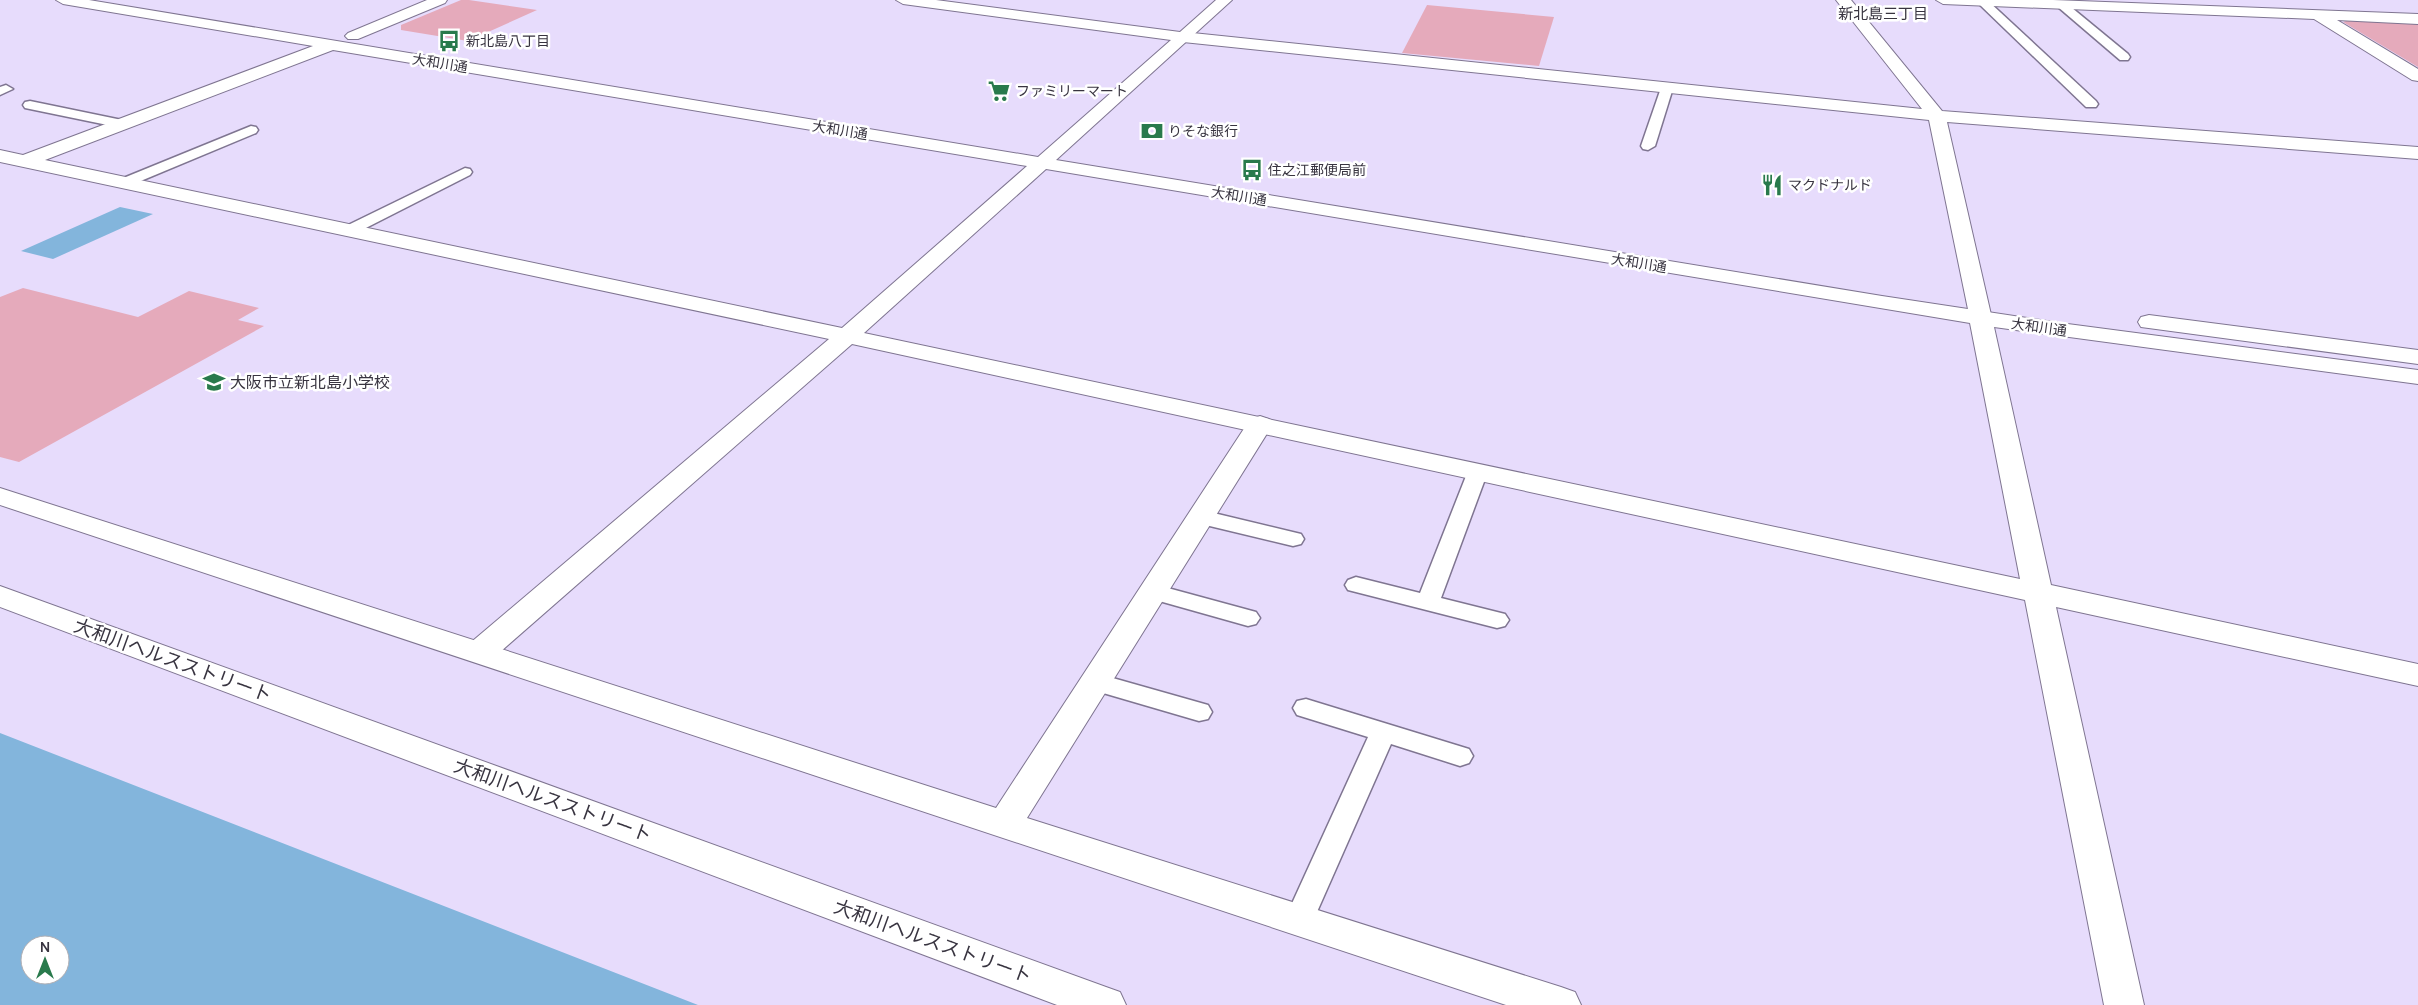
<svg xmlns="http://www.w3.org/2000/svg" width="2418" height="1005" font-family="Manrope,'Noto Sans JP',sans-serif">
<rect width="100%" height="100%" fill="#e7dcfc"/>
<g fill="#e5aabb">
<polygon points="461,0 469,0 537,10 468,41 401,30 401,25"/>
<polygon points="1427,5 1554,17 1539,66 1402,53"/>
<polygon points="2349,20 2418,23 2418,67 2343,22"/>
<polygon points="23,288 138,317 189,291 259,308 238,320 264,326 19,462 0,457 0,297"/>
</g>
<g fill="#83b5dc" fill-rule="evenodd">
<polygon points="120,207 153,214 53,259 21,251"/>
<path d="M0,733L698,1005H0ZM30,945H60V975H30Z"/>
</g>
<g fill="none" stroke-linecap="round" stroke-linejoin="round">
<g stroke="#7f7591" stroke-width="3">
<g id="service">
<polygon points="1979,0 1987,0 2096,101 2098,104 2096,107 2086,107 1979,4"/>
<polygon points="2062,2 2066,3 2128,54 2130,57 2128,60 2120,60 2058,7 2058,3"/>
<polygon points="1667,84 1673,88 1655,146 1648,150 1643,149 1641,146 1661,88"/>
<polygon points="6,85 13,89 0,95 0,87"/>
<polygon points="30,101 122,120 129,124 122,128 25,108 23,105 25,102"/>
<polygon points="251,126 256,127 258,130 256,133 131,185 126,186 119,182 121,179"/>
<polygon points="465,168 470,169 472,172 470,175 356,233 344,233 342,230 344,227"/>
<polygon points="1478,465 1485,467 1488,471 1441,598 1505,614 1509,620 1505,626 1497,628 1348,590 1345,585 1348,580 1356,577 1420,593 1468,471 1471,467"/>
<polygon points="1201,510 1301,534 1304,539 1301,544 1293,546 1193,522 1190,517 1193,512"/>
<polygon points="1153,584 1256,612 1260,618 1256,624 1248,626 1145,597 1141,592 1145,587"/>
<polygon points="1095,673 1208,705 1212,712 1208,719 1199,721 1086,688 1083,682 1086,676"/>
<polygon points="1306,699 1469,749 1473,756 1469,763 1460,766 1391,744 1309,930 1299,934 1289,930 1284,921 1368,737 1297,715 1293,708 1297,701"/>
</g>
</g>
<g stroke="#7f7591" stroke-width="2">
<polygon id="pedestrian" points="0,586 1106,987 1120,992 1126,1005 1057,1005 0,607"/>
</g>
<g stroke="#7f7591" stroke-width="2">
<g id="minor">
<polygon points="427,0 447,0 445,3 358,39 348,39 345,36 348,33"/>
<polygon points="1836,0 1851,0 1942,111 2418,147 2418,159 1947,122 1992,319 1989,324 1981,326 1973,324 1970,319 1929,120 1183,42 1175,37 1183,32 1922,109"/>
<polygon points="1936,0 2053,0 2418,14 2418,24 2337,20 2418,69 2418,81 2412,80 2314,19 1943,4"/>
<polygon points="1260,416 1269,419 1273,424 1027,818 1561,987 1575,992 1581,1005 1506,1005 0,505 0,488 996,808 1247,424 1251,419"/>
</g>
</g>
<g stroke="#7f7591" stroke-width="2">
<g id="tertiary">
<path d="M56,0H89L1038,157L1171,40L903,4L896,0H936L1180,32L1216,0H1232L1056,160L1882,296L2060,323L2418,370V384L1994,327L2051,585L2418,664V686L2056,607L2144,1005H2104L2025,600L852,344L491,660L480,663L469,660L464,652L469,644L829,339L0,162V150L23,155L313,46L63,4ZM333,50L1027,166L842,328L45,160ZM1046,169L1970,323L2020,579L864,333Z"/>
<polygon points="2149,315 2418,350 2418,364 2141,327 2138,322 2141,317"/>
</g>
</g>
<use href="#service" fill="#fff" fill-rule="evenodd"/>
<use href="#pedestrian" fill="#fff" fill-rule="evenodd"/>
<use href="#minor" fill="#fff" fill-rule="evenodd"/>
<use href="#tertiary" fill="#fff" fill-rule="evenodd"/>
</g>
<defs>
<g id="bus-bare" transform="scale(1.725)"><path d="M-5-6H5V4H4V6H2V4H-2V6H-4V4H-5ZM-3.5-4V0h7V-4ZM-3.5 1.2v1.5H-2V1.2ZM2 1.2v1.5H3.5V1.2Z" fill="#297a4c" stroke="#fff" stroke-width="2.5" paint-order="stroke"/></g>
<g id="supermarket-bare" transform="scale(1.725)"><path d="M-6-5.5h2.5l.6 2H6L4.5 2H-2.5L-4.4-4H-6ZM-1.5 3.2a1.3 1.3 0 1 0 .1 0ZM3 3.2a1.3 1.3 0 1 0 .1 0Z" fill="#297a4c" stroke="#fff" stroke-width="2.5" paint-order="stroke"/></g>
<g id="bank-bare" transform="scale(1.725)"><path d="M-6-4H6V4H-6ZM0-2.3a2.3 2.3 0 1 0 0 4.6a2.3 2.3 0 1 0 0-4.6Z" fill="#297a4c" stroke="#fff" stroke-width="2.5" paint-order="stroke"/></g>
<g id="restaurant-bare" transform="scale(1.725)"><path d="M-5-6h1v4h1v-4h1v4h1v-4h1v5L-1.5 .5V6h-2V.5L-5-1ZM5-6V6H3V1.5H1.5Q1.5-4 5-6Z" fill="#297a4c" stroke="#fff" stroke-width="2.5" paint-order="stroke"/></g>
<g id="school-bare" transform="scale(1.725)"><path d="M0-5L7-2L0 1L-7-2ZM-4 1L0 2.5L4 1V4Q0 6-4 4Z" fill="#297a4c" stroke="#fff" stroke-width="2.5" paint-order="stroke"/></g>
</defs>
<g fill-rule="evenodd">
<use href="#bus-bare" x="449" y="41"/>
<use href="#supermarket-bare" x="999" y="91"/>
<use href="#bank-bare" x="1152" y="131"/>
<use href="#bus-bare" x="1252" y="170"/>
<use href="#restaurant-bare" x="1772" y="185"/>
<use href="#school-bare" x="214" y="382"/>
</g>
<g text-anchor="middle" stroke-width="5" stroke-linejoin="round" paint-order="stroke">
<g font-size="14" fill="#383440" stroke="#fff" text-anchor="start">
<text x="466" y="46">新北島八丁目</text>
<text x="1016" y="96">ファミリーマート</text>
<text x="1168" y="136">りそな銀行</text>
<text x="1268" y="175">住之江郵便局前</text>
<text x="1788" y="190">マクドナルド</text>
</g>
<g font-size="14" fill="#383440" stroke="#fff">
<text transform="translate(440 63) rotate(9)" y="5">大和川通</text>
<text transform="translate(840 130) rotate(9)" y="5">大和川通</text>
<text transform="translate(1239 196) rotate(9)" y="5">大和川通</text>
<text transform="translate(1639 263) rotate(9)" y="5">大和川通</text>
<text transform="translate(2039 327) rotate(8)" y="5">大和川通</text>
</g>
<g font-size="15" fill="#383440" stroke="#fff">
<text x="1883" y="19">新北島三丁目</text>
</g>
<g font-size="16" fill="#383440" stroke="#fff" text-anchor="start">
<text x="230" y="388">大阪市立新北島小学校</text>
</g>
<g font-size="19" fill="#383440" stroke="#fff">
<text transform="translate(173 660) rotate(20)" y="7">大和川ヘルスストリート</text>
<text transform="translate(553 800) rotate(20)" y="7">大和川ヘルスストリート</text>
<text transform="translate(933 941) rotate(20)" y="7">大和川ヘルスストリート</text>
</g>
</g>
<g transform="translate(45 960)"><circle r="24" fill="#ffffff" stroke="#afaeb3"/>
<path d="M0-4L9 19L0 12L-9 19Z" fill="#297a4c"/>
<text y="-8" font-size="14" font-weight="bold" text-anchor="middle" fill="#383440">N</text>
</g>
</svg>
